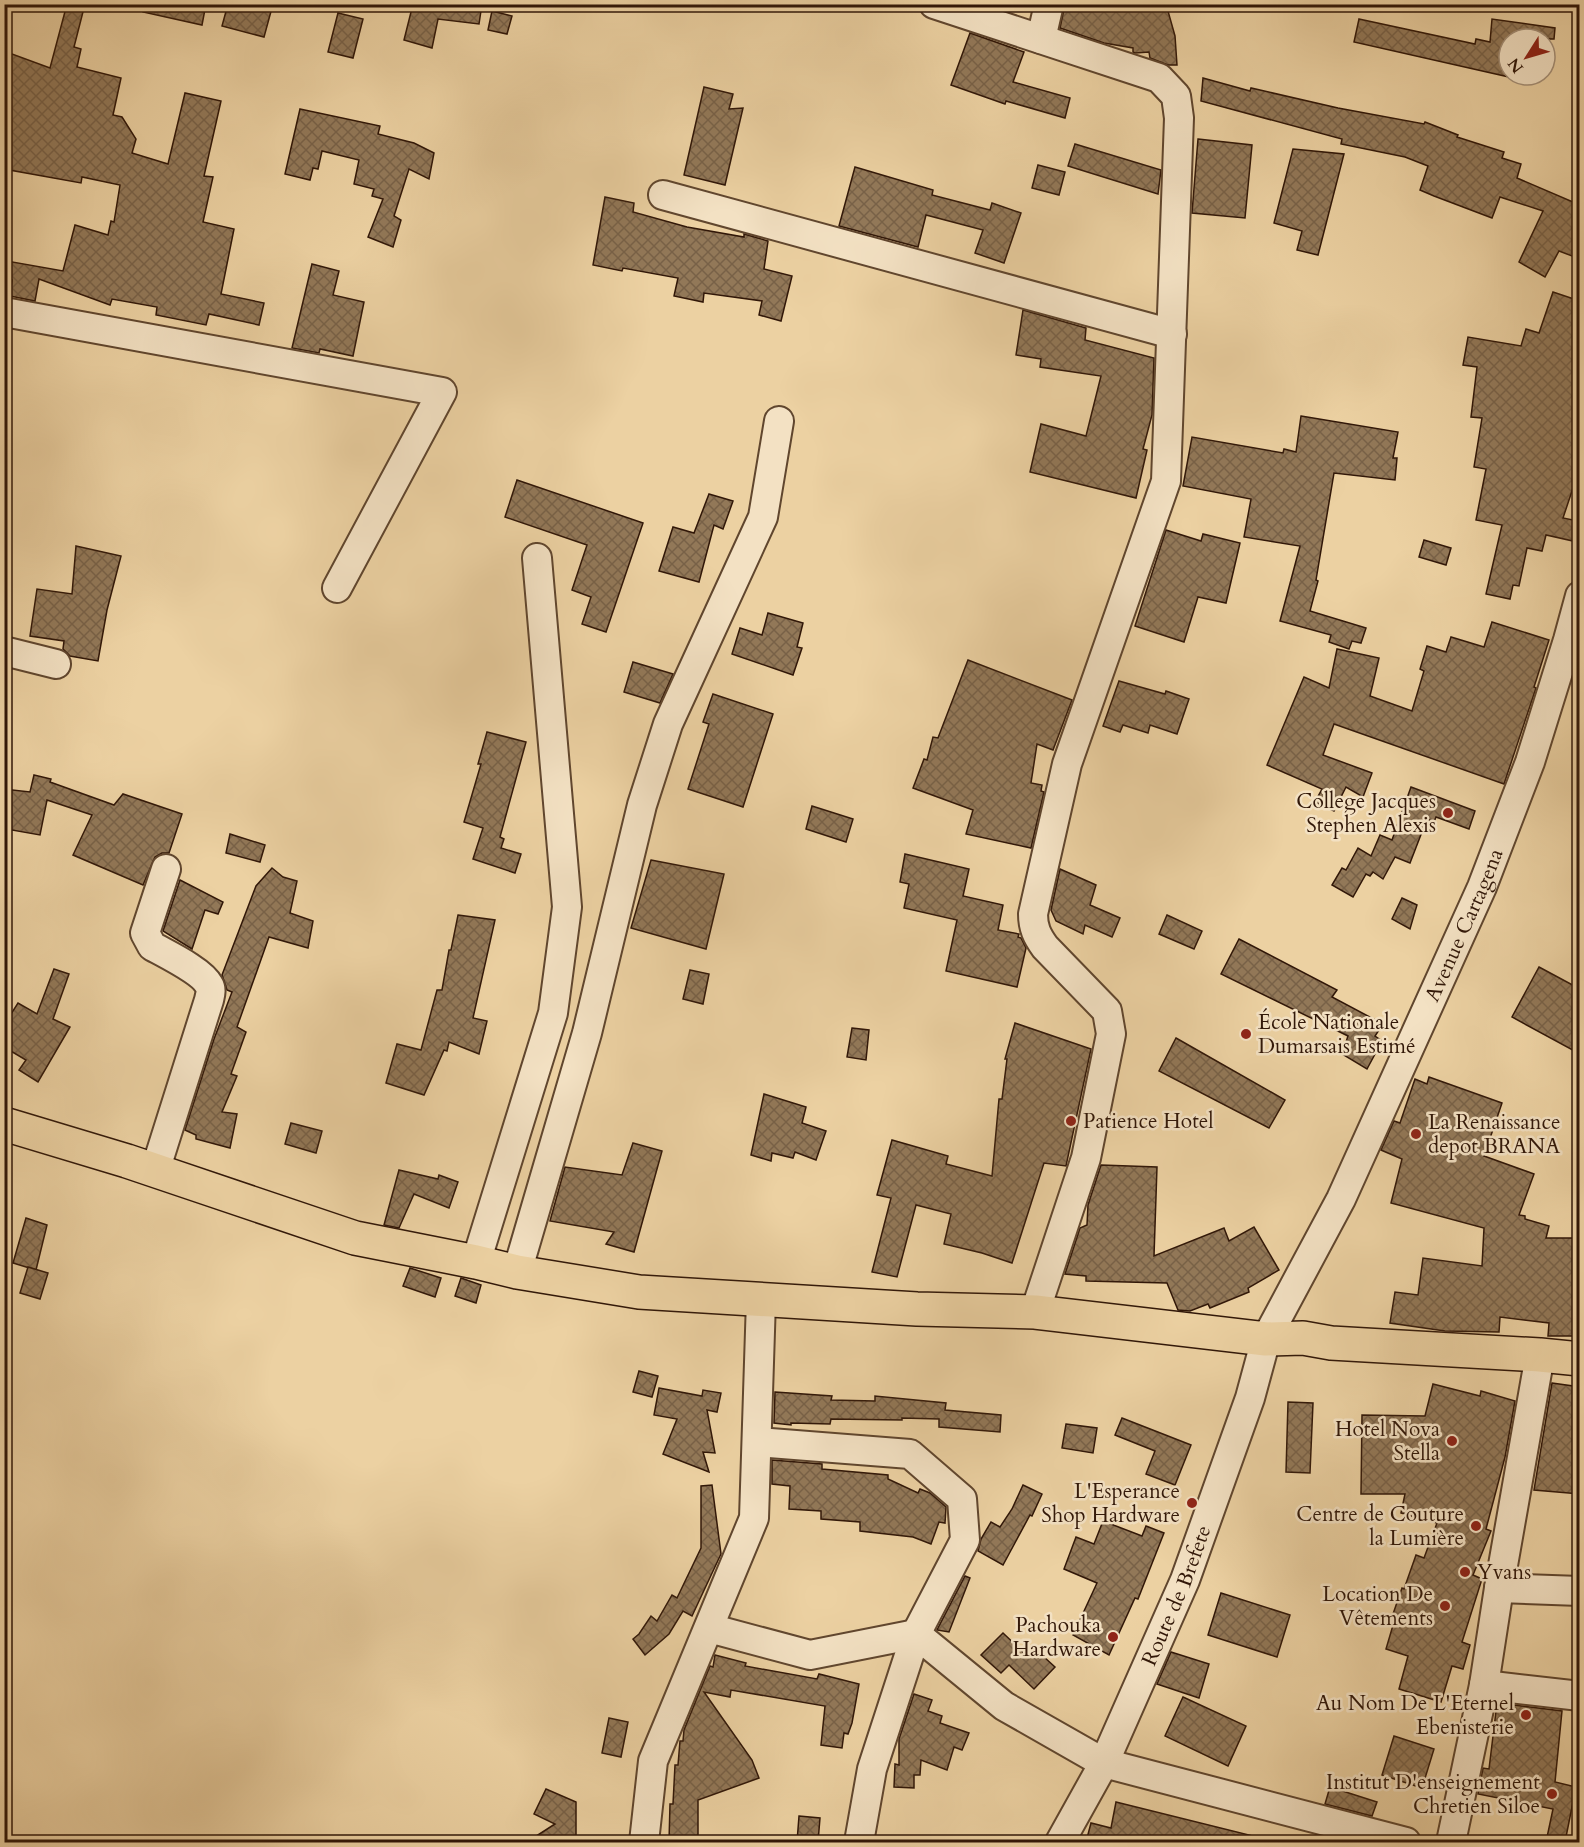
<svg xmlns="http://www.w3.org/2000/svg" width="1584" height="1847" font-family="Cardo,serif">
<defs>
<pattern id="building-cross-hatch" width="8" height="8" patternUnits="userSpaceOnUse" patternTransform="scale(1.5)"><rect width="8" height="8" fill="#927858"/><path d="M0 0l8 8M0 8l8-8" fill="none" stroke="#786147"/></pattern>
</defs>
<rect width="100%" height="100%" fill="#ecd1a2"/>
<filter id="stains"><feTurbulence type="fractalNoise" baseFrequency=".00333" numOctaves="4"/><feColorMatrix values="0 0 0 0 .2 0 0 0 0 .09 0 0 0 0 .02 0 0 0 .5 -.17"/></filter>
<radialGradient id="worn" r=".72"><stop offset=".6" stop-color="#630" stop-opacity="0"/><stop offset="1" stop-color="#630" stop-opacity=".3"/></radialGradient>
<g fill="url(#building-cross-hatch)" stroke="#311708" stroke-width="1.5">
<polygon points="67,4 85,4 74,47 81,49 77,67 121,78 113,115 122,117 136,139 132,153 168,164 185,93 221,101 204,176 213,177 203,222 234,229 221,294 264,303 259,325 209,314 206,325 156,315 157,307 112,299 110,305 39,279 35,301 10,296 12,280 4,277 7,261 63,271 75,225 108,235 111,221 114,222 120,185 82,177 81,183 4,169 4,51 50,68"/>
<polygon points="144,4 206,4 202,25 143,12"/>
<polygon points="228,4 273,4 264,37 222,26"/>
<polygon points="413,4 482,4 479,24 438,19 432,48 404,40"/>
<polygon points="1065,4 1166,4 1175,36 1177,65 1168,65 1150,58 1149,52 1135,53 1133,52 1133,48 1104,43 1060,28"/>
<polygon points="492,11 512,16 507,34 488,30"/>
<polygon points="338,13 363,19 353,58 328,52"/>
<polygon points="1359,19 1475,44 1476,39 1490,42 1492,19 1555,28 1554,39 1509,39 1509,77 1354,42"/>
<polygon points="970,33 1024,52 1013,82 1070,98 1065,118 1006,101 1005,104 951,85"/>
<polygon points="1203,78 1250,91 1251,88 1338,108 1424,124 1425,122 1458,135 1457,137 1504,152 1502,158 1521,164 1517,178 1580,205 1580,259 1559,251 1545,277 1519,262 1543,211 1500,197 1492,218 1434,196 1420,190 1428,166 1405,157 1341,144 1342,139 1201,101"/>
<polygon points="704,87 733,94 729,109 743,108 725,185 684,175"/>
<polygon points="300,109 380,126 378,134 414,143 434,153 429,179 409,169 394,216 401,220 393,247 368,237 383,199 372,196 374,189 354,184 359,160 322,151 318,169 313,168 310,180 285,174"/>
<polygon points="1198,139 1252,145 1245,218 1192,213"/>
<polygon points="1075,144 1161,170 1158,194 1068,166"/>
<polygon points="1293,149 1344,154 1318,255 1297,250 1302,231 1274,223"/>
<polygon points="1038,165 1065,172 1059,195 1032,188"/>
<polygon points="855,167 933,190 932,195 990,210 992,203 1021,213 1004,263 975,253 983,230 926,215 918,247 839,226"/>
<polygon points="605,197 634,203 633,212 687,227 744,237 744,234 768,241 764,269 792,276 781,321 759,315 762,301 704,293 703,302 674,296 678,278 623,268 622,271 593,265"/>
<polygon points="312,264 339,271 333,295 364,302 353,356 320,349 319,353 292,348"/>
<polygon points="1553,292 1580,301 1580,467 1563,518 1578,521 1573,541 1546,535 1542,551 1527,548 1519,586 1513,585 1510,599 1486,594 1502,525 1476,520 1486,469 1474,467 1482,418 1471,417 1477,367 1463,365 1468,337 1521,346 1526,329 1539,333"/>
<polygon points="1023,310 1086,328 1085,340 1154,358 1152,415 1143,449 1147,450 1136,498 1030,472 1041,424 1086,436 1101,376 1040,367 1041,359 1016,355"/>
<polygon points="1301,416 1398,432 1393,458 1397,458 1395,480 1334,473 1316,580 1318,581 1310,611 1366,628 1361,643 1352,641 1349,649 1329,642 1331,635 1280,621 1300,546 1244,537 1251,499 1183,486 1192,437 1283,453 1284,449 1296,452"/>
<polygon points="517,480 643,523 606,632 582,624 591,597 572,590 587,545 505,517"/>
<polygon points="709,494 733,501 723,529 714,525 699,582 659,571 673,527 694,533"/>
<polygon points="1166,530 1201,541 1203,534 1240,543 1226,603 1198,597 1184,642 1135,626"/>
<polygon points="1424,540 1451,548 1446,565 1419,557"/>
<polygon points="76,546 121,556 107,610 98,661 70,656 63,649 64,641 30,636 37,589 72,594"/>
<polygon points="768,613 803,623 797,647 802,648 793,675 732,654 740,628 762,635"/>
<polygon points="1492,622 1549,640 1534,687 1536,688 1504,784 1334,724 1323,755 1372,773 1363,797 1346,787 1334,811 1315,802 1322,789 1267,765 1304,677 1329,688 1337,649 1379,658 1370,696 1412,711 1424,671 1420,669 1427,646 1446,652 1451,637 1484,647"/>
<polygon points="968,660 1072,700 1053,750 1037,744 1031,783 1042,785 1041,791 1044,792 1031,848 966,834 973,810 913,788 924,759 927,760 933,737 938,738"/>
<polygon points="633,662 673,674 660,703 624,692"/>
<polygon points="1119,681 1165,694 1166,691 1189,699 1177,734 1150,725 1148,733 1123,725 1120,732 1103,726"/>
<polygon points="713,694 773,714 743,807 688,789 709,724 703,722"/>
<polygon points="487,732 526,742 500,837 504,839 501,848 521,854 515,873 473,859 483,828 464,822 481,764 478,764"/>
<polygon points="34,775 51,779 50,782 114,805 123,794 182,814 169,853 162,853 155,857 143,885 73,855 92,815 47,800 40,835 6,829 8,815 4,814 4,789 30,792"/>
<polygon points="1411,787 1475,811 1469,829 1436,817 1434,822 1427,819 1410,863 1395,857 1383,879 1373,872 1370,876 1366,874 1353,897 1332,885 1342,868 1346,870 1358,848 1371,856 1380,835 1392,840"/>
<polygon points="812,806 853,819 846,842 806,829"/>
<polygon points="230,834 265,845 260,862 226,853"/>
<polygon points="905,854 969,869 963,896 1003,905 998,930 1019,934 1018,937 1021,938 1026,948 1017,987 946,971 957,920 904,908 909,884 900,882"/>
<polygon points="651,860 724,874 706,949 631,928"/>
<polygon points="272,868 283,877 297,881 290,913 313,921 308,948 269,937 237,1027 246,1032 231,1074 237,1076 222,1112 237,1114 230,1148 196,1139 196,1135 185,1130 214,1039 232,992 227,990 222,975 256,886"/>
<polygon points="1060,869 1096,885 1090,905 1120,918 1112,937 1085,925 1083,934 1056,921 1051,910"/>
<polygon points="180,880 223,902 218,914 205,910 192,949 163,931"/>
<polygon points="1402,898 1417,905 1410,929 1392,919"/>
<polygon points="458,915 495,920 473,1018 487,1021 479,1054 449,1042 447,1051 444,1050 424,1095 386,1083 397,1044 421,1050 437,990 442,990 449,950 451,950"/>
<polygon points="1167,915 1202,931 1194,949 1159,934"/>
<polygon points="1239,939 1337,990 1332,997 1383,1024 1375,1036 1382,1041 1367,1069 1342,1054 1348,1036 1221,974"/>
<polygon points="1539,967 1580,989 1580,1054 1512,1017"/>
<polygon points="54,969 69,974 53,1019 70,1027 38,1082 19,1070 26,1060 4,1047 4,1025 18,1003 37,1014"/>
<polygon points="690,970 709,974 703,1004 683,999"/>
<polygon points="1015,1023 1091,1049 1066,1166 1044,1163 1012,1263 982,1253 944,1244 951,1214 916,1205 897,1277 872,1272 891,1198 877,1195 892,1140 948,1156 946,1164 992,1176 999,1099 1002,1099 1007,1059 1005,1059"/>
<polygon points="852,1028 869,1030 866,1060 847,1057"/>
<polygon points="1176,1038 1285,1100 1269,1128 1159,1071"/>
<polygon points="1429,1077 1502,1103 1484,1156 1534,1174 1519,1215 1525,1216 1525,1219 1549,1226 1546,1238 1580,1238 1580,1336 1548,1336 1549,1323 1500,1317 1499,1332 1445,1331 1390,1323 1395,1292 1418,1295 1423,1258 1482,1266 1484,1228 1391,1203 1402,1159 1381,1150 1394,1121 1400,1123 1415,1079 1427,1084"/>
<polygon points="764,1094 806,1107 802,1123 826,1131 816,1160 795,1152 793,1158 772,1153 771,1161 751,1155"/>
<polygon points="291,1123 322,1131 316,1153 285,1144"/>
<polygon points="633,1143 662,1151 634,1252 606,1244 614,1232 550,1221 565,1167 622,1175"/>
<polygon points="1101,1165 1157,1167 1154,1256 1224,1228 1229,1241 1254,1227 1279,1270 1248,1288 1249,1292 1210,1308 1208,1304 1190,1311 1178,1310 1167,1283 1086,1281 1086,1276 1065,1274 1080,1228 1087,1225 1088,1205"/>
<polygon points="399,1170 438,1179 439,1175 458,1182 449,1208 414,1194 399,1228 384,1225"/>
<polygon points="26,1218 47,1225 36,1270 13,1263"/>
<polygon points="28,1267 48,1273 40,1299 20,1293"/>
<polygon points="410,1268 441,1278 435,1297 403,1286"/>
<polygon points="461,1278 481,1285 476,1303 455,1296"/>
<polygon points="639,1371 658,1376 652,1397 633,1392"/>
<polygon points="1552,1383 1580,1387 1580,1494 1534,1490"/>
<polygon points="1433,1384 1480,1396 1481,1391 1515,1401 1505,1457 1486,1529 1491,1531 1473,1575 1482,1579 1462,1642 1470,1645 1463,1669 1452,1666 1441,1702 1399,1689 1408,1656 1386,1649 1396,1615 1393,1614 1402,1588 1404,1589 1416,1555 1424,1558 1437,1523 1401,1513 1405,1494 1361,1494 1362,1415 1425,1416"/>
<polygon points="659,1388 702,1396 703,1390 721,1393 717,1412 707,1410 715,1453 703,1452 709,1472 663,1454 677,1419 654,1415"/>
<polygon points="775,1392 832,1396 831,1400 875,1401 875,1396 946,1403 945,1410 1001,1415 1000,1432 939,1427 939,1419 902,1418 902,1420 831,1419 830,1424 791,1423 791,1425 774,1423"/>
<polygon points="1288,1402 1313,1403 1310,1473 1286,1472"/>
<polygon points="1122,1418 1191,1445 1175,1485 1146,1474 1155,1451 1115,1435"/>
<polygon points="1066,1424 1097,1428 1093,1453 1062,1448"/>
<polygon points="772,1460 822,1464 822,1469 888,1475 888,1479 918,1493 920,1489 930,1493 946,1507 945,1523 939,1522 931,1544 913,1537 860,1531 860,1522 821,1519 821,1511 789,1509 790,1486 772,1484"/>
<polygon points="712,1485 721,1554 692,1616 683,1611 669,1634 645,1655 633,1639 639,1634 651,1616 657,1621 672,1595 677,1598 701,1548 701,1486"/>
<polygon points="1023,1485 1042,1494 1032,1516 1030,1515 1003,1565 978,1551 981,1539 991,1522 1000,1527 1012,1509"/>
<polygon points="1103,1521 1142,1536 1146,1526 1164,1533 1138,1599 1135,1598 1109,1655 1073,1635 1097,1583 1064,1569 1076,1537 1094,1544"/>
<polygon points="965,1576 970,1578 949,1632 937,1630"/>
<polygon points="1221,1593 1290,1615 1277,1657 1208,1635"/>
<polygon points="1003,1633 1025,1654 1032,1646 1055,1667 1034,1689 1009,1665 1001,1673 981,1655"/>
<polygon points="1171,1652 1209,1664 1199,1698 1157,1684"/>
<polygon points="715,1655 746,1663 745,1666 817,1679 819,1674 859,1684 852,1723 848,1734 844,1733 842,1748 821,1745 825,1706 731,1690 730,1697 704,1692 752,1760 759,1778 698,1800 698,1840 696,1840 696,1842 669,1842 670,1804 673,1804 675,1765 678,1765 680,1741 683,1741 684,1730 710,1666 713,1667"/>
<polygon points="914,1694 932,1700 928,1711 942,1716 940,1723 969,1733 962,1750 954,1747 947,1770 921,1760 920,1775 914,1775 914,1788 894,1787 895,1764 899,1765 899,1739"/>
<polygon points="1183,1697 1246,1726 1228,1766 1165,1736"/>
<polygon points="1497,1703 1562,1711 1555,1782 1576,1787 1565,1842 1546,1842 1553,1809 1478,1794 1483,1768 1489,1769"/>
<polygon points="609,1718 628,1722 621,1757 602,1753"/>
<polygon points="1394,1736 1434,1749 1422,1788 1382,1775"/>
<polygon points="1330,1787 1377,1802 1372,1816 1325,1804"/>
<polygon points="546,1789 576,1802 576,1840 530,1840 555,1824 534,1814"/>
<polygon points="1116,1802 1253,1836 1252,1842 1086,1842 1091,1823 1111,1828"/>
<polygon points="799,1816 820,1818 818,1842 797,1842"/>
</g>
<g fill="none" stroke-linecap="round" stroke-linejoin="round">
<g stroke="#60462e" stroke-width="32">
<g id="minor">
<path d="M934,4L1159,78L1176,96L1179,118L1166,481L1067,764L1033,914C1033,928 1037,936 1045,947L1107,1011L1111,1034L1086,1158L1035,1312"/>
<polyline points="1041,39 1049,4"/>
<polyline points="663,195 1172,334"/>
<polyline points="4,312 442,392 337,588"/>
<polyline points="4,651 56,664"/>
<path d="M155,1171L209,1000C210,995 212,990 209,985C202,971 166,954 152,946L145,933L166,869"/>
<polyline points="476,1262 553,1013 567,907 537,558"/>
<polyline points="517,1272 587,1033 642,805 668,724 763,517 779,421"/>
<polyline points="757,1442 910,1454 962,1499 965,1540 916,1634 872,1769 859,1842"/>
<polyline points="1499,1588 1580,1591"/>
<polyline points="709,1628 810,1655 916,1634"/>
<polyline points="916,1634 1004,1706 1104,1763 1406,1842"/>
<polyline points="1484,1685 1580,1696"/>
<polyline points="644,1842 653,1761 754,1518 761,1300"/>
<path id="s1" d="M1060,1842L1104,1763L1185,1580L1250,1398L1266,1339L1341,1199L1482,887L1530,762L1568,640L1580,596"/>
<polyline points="1451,1842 1484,1685 1499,1588 1540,1355"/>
</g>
</g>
<g stroke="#311708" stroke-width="36">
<polyline id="major" points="4,1124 127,1161 355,1238 476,1262 517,1272 639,1292 917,1309 1035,1312 1266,1339 1303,1338 1331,1343 1540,1355 1580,1359"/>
</g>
<use href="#minor" stroke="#f3e1c3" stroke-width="28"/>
<use href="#major" stroke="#ecd1a2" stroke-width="33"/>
</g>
<g fill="#8f2418" stroke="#f3e1c3" stroke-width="2">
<circle cx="1448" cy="813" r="6"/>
<circle cx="1246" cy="1034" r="6"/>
<circle cx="1071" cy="1121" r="6"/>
<circle cx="1416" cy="1134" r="6"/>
<circle cx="1452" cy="1441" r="6"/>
<circle cx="1192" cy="1503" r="6"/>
<circle cx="1476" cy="1526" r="6"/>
<circle cx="1465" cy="1572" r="6"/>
<circle cx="1445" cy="1606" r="6"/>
<circle cx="1113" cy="1637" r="6"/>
<circle cx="1526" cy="1715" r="6"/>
<circle cx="1552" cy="1794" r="6"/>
</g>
<g text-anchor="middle" stroke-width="5" stroke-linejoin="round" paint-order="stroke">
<g font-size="21" fill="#311708" stroke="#f3e1c3" text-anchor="end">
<text x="1436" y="808">College Jacques<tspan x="1436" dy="24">Stephen Alexis</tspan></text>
<text x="1258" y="1029" text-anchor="start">École Nationale<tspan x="1258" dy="24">Dumarsais Estimé</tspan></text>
<text x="1083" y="1128" text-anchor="start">Patience Hotel</text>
<text x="1428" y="1129" text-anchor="start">La Renaissance<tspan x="1428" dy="24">depot BRANA</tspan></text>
<text x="1440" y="1436">Hotel Nova<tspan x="1440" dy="24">Stella</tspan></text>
<text x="1180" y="1498">L'Esperance<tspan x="1180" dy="24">Shop Hardware</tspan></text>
<text x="1464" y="1521">Centre de Couture<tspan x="1464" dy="24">la Lumière</tspan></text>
<text x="1477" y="1579" text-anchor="start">Yvans</text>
<text x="1433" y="1601">Location De<tspan x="1433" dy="24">Vêtements</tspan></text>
<text x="1101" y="1632">Pachouka<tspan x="1101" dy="24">Hardware</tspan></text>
<text x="1514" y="1710">Au Nom De L'Eternel<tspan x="1514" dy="24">Ebenisterie</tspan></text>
<text x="1540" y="1789">Institut D'enseignement<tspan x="1540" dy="24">Chretien Siloe</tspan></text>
</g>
<g font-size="21" fill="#311708" stroke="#f3e1c3">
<text dy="7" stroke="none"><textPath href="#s1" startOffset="1004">Avenue Cartagena</textPath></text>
<text dy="7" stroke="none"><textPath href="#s1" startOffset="273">Route de Brefete</textPath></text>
</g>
</g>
<rect width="1584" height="1847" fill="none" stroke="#ecd1a2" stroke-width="24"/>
<rect x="6" y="6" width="1572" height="1835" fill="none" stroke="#311708" stroke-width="3"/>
<rect x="12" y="12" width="1560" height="1823" fill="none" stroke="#311708" stroke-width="1.5"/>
<g transform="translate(1527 57) rotate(233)"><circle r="28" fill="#f3e1c3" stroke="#a59078" stroke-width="1.5"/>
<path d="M0-4.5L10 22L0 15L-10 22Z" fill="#8f2418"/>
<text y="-9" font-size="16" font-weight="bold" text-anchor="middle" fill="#311708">N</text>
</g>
<rect width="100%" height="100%" filter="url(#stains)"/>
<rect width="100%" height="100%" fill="url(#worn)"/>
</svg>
